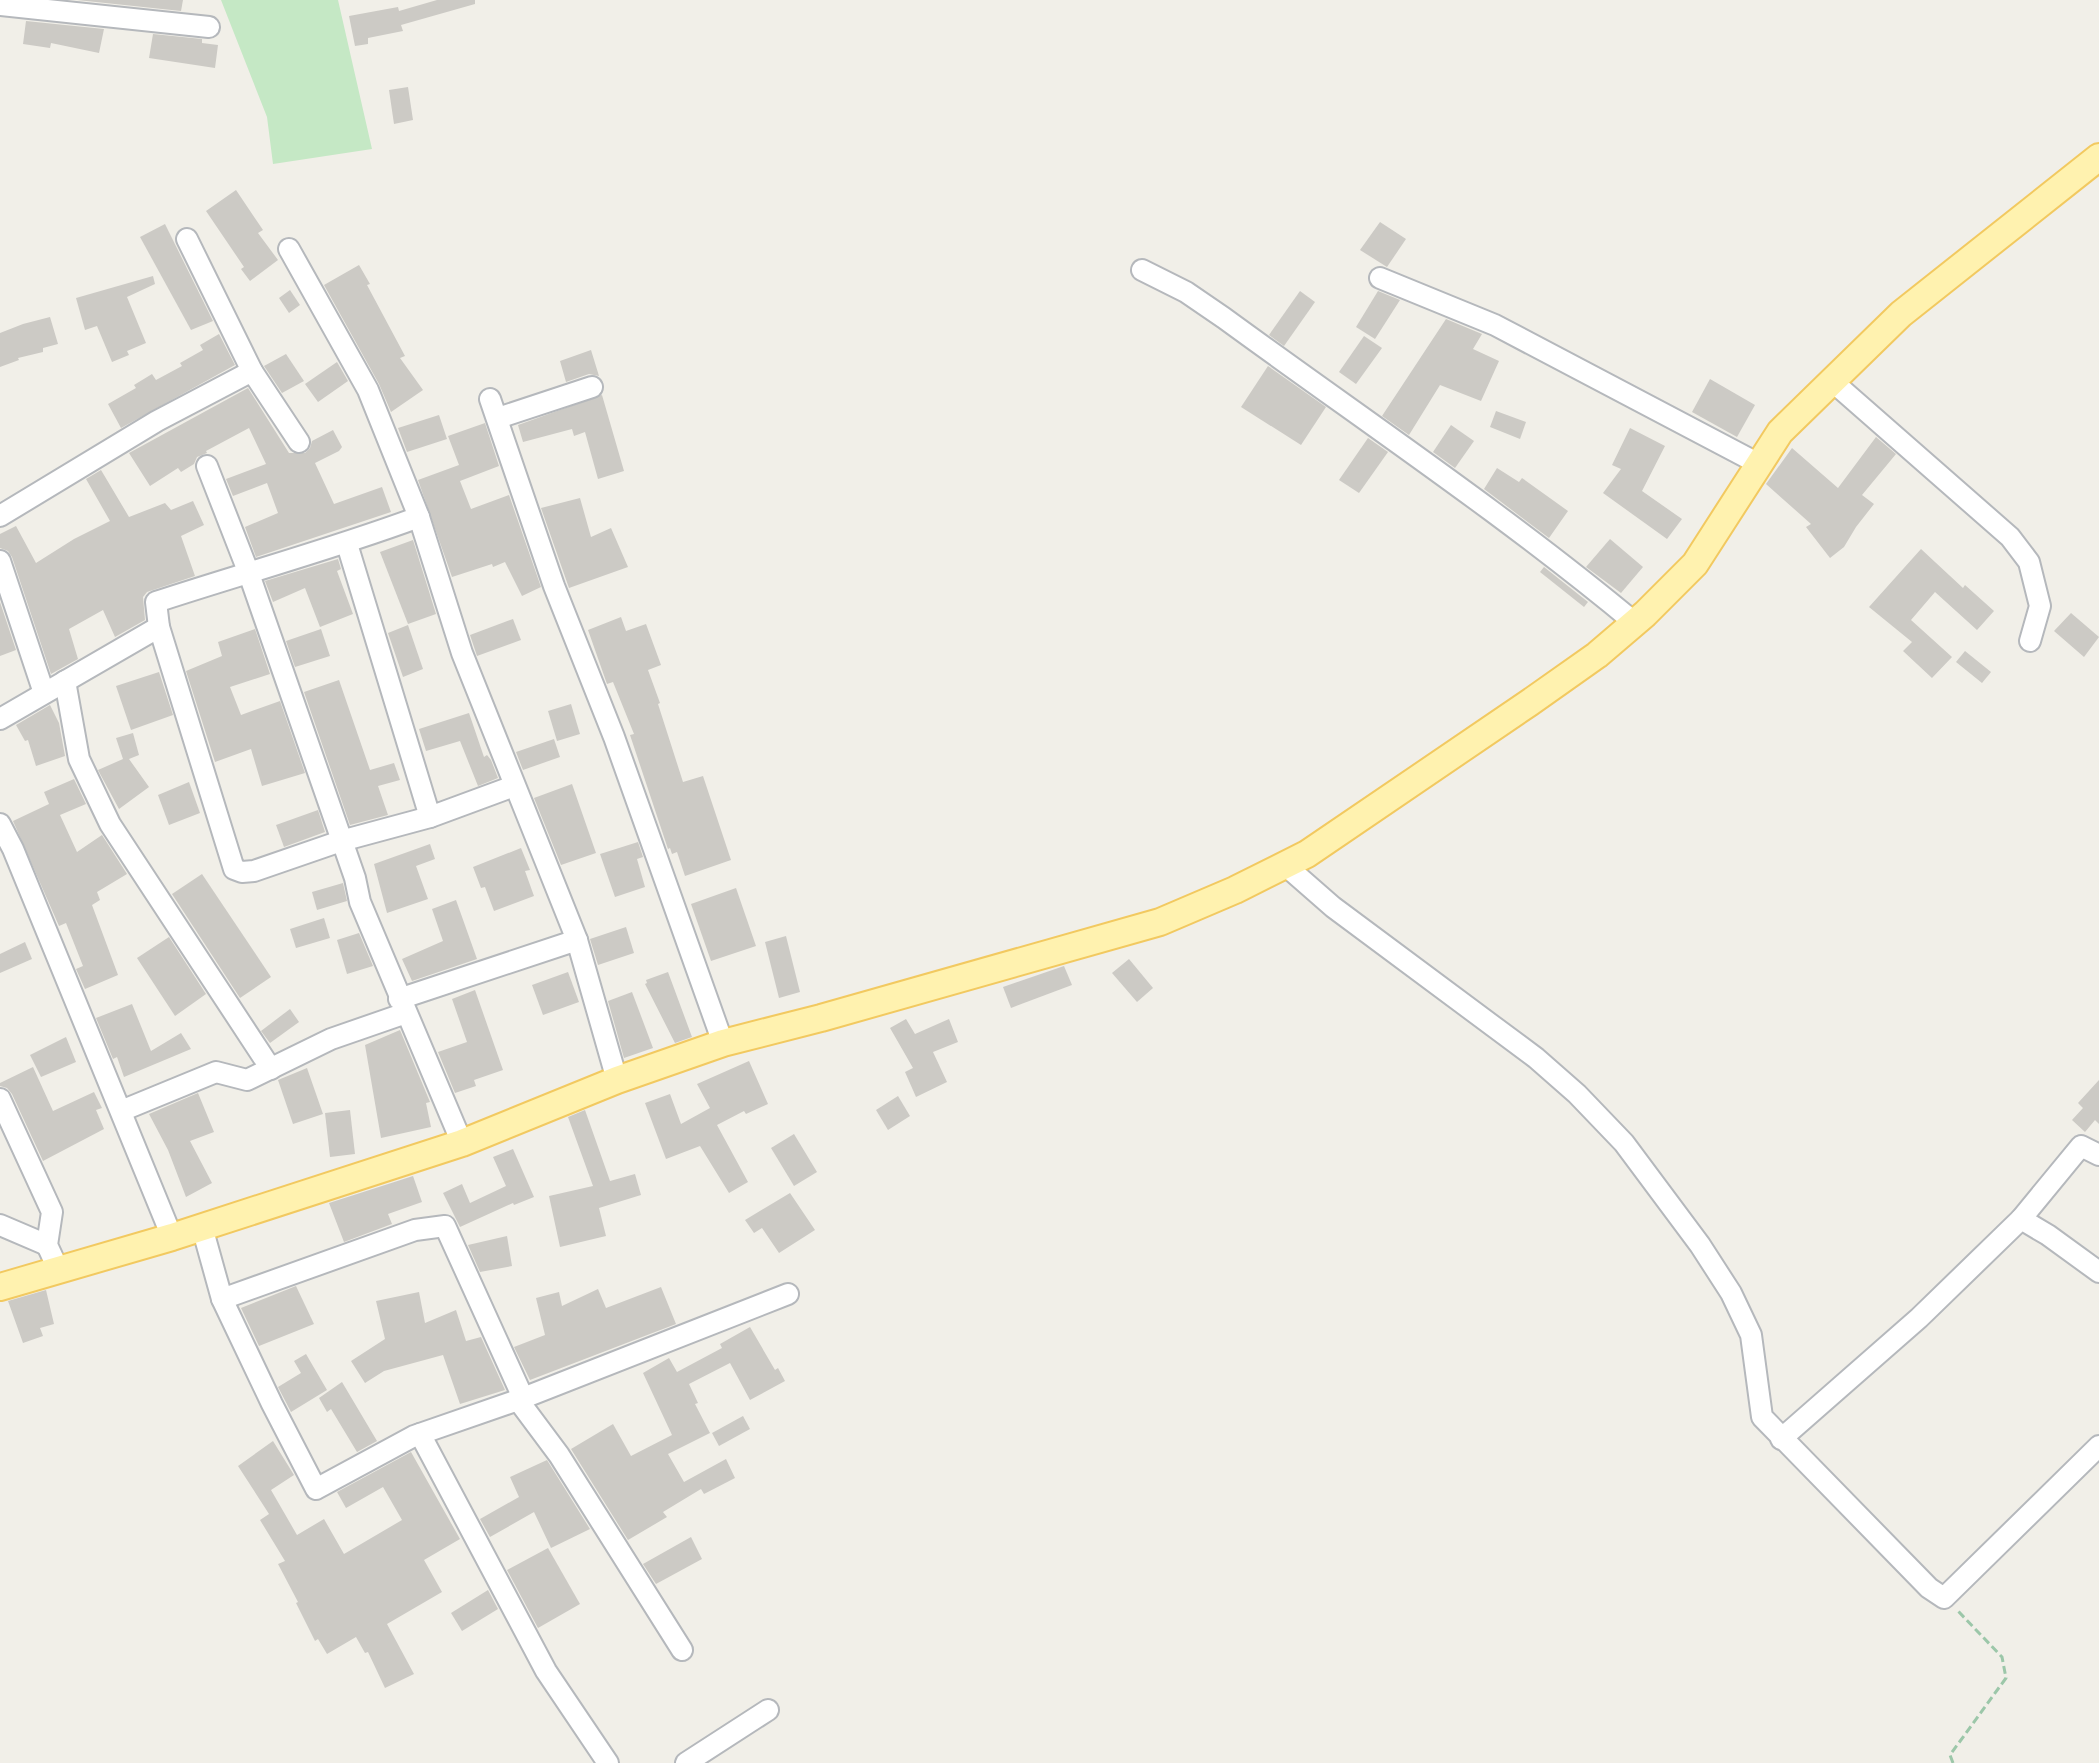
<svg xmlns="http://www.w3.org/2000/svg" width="2099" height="1763" font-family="Arial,sans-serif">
<rect width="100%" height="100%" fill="#f1efe8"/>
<polygon fill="#c5e8c5" points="221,0 338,0 372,149 273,164 267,117"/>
<g fill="#cccac5">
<polygon points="77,0 183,0 181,11"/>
<polygon points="437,0 475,0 475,4 401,25 403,31 368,38 368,44 355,46 349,16 398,7 399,11"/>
<polygon points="26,21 104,29 99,53 51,43 50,48 23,44"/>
<polygon points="153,34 202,39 202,43 218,45 215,68 149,58"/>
<polygon points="408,87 413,120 394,124 389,90"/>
<polygon points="236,190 263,230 258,233 278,260 250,281 241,269 244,267 206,211"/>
<polygon points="1380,222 1406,239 1387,267 1360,250"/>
<polygon points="165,224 213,321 191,330 140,237"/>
<polygon points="359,265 370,284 367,285 405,356 400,358 423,390 391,412 379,384 324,285"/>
<polygon points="153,276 155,284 127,297 146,343 127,351 129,355 112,362 97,326 85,330 76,298"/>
<polygon points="290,290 300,305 289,313 279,298"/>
<polygon points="1300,291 1315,302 1284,346 1269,335"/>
<polygon points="1378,291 1400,300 1375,339 1356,327"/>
<polygon points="50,317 58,344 43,348 43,352 18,358 19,360 0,367 0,333 23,324"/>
<polygon points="1446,319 1482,334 1473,349 1499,361 1481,401 1440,385 1409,435 1382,416"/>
<polygon points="219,334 235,365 121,428 108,404 136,388 134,385 152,374 156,380 182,366 180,363 203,350 200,345"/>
<polygon points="1364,336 1382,348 1356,384 1339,372"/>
<polygon points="591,350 599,376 589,374 566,382 560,361"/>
<polygon points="286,354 304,381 282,393 264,366"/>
<polygon points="337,362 348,381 318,402 305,384"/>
<polygon points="1268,366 1326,407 1301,445 1241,407"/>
<polygon points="1710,379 1755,405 1737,437 1692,412"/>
<polygon points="248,388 289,453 305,453 310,448 312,441 333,430 342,447 339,451 315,463 334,504 382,487 391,512 256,557 245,527 278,513 267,483 233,496 226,479 266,464 249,428 206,451 207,453 197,457 194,464 181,472 178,468 150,486 129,453"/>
<polygon points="602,395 624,471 598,479 585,432 574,436 572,429 523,442 518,425"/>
<polygon points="1496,411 1526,422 1520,439 1490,427"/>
<polygon points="439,415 447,439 407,452 398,428"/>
<polygon points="485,423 499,466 460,481 471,509 509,495 541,587 522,596 505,562 493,567 492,564 452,577 418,480 459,465 448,436"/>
<polygon points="1451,425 1474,441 1455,468 1433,452"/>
<polygon points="1630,428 1665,446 1642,491 1682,519 1667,539 1603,493 1621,469 1612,465"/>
<polygon points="1876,437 1896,454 1862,495 1874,504 1856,527 1844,547 1830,558 1806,527 1811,524 1766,484 1792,448 1838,488"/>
<polygon points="1368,438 1388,452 1359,493 1339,480"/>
<polygon points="1497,468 1519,482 1522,478 1568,511 1549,538 1484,489"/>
<polygon points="101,470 129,517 165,503 171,510 193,501 204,525 181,536 195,576 147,592 143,597 145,620 115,637 103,610 69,629 78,659 51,674 12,557 8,551 0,548 0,534 16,526 36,563 74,539 110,521 86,479"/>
<polygon points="580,498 591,537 611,528 628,567 569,588 541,508"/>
<polygon points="1610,539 1643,567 1621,593 1586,567"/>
<polygon points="413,540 436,614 408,624 380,552"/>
<polygon points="1921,549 1963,588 1965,585 1994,611 1977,630 1935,592 1911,620 1952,657 1932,678 1903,651 1912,642 1869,607"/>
<polygon points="338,559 341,569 337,571 353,614 320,627 305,588 273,602 265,581"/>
<polygon points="1544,567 1588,602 1584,607 1540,572"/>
<polygon points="0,602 16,650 0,656"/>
<polygon points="2071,613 2099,637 2084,657 2054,631"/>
<polygon points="621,617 626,631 646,624 661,665 648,670 660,703 658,704 683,782 703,776 731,860 685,876 677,852 672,854 670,848 668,849 630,735 634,734 613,682 607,684 588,630"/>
<polygon points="513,619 521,640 477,656 470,635"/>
<polygon points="408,625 423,669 403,677 388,633"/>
<polygon points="255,629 270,674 230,687 241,715 280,701 305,773 262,786 251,749 215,762 186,671 222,656 218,642"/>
<polygon points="321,629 330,656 295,667 286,641"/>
<polygon points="1965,651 1991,672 1982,683 1956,662"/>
<polygon points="159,672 173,715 131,730 116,686"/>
<polygon points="339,680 370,770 394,763 400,780 378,786 388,815 350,825 304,692"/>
<polygon points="571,704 580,734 557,741 548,711"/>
<polygon points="50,705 59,723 65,756 36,766 28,740 25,741 16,725"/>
<polygon points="469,713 484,757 487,755 491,760 498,778 478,786 460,741 426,751 419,729"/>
<polygon points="133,733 139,755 129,759 149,787 119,809 98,770 123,759 116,738"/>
<polygon points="554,739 560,757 523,770 516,752"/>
<polygon points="74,779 86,804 60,815 77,852 102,835 127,874 97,892 100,900 92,905 118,975 85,989 76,969 83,966 66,923 59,926 13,821 49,804 44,792"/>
<polygon points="189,782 200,813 169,825 158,795"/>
<polygon points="572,784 596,853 561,865 534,798"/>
<polygon points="318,810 325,832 284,847 276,825"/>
<polygon points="638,842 643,857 637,859 645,887 615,897 600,854"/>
<polygon points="430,844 435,859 416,866 428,899 387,913 374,864"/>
<polygon points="521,848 530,870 525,871 534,896 494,911 485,887 481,888 473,867"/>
<polygon points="202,874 271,977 240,998 172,894"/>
<polygon points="343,883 347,901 317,910 312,892"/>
<polygon points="736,888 756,946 711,961 691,904"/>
<polygon points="456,900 477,959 412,981 402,959 443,941 432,909"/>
<polygon points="324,918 330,938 296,948 290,929"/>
<polygon points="626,927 634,953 598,965 590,939"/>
<polygon points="359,933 373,966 347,974 337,940"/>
<polygon points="786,936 800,992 779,998 765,942"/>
<polygon points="169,937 206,994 175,1016 137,958"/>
<polygon points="25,942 32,959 0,973 0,954"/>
<polygon points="1129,959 1153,988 1137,1002 1112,973"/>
<polygon points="1064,966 1072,985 1011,1008 1003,987"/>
<polygon points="568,972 579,1002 543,1015 532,985"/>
<polygon points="668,972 692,1037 675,1043 645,984 647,983 646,980"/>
<polygon points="475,990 503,1070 474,1080 476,1086 455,1093 438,1052 467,1042 452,999"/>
<polygon points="632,992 653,1048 624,1058 608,1001"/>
<polygon points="132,1004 151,1051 181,1033 191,1049 124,1077 117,1057 113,1059 96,1018"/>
<polygon points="290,1009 299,1022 270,1043 261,1031"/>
<polygon points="906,1019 915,1034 949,1019 958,1042 933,1052 947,1082 916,1097 905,1072 913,1068 890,1028"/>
<polygon points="400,1030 430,1102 426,1103 431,1127 381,1138 365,1045"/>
<polygon points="66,1037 76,1062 41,1077 30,1055"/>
<polygon points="749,1061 768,1104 746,1114 744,1111 717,1125 748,1182 729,1193 700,1146 666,1159 645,1103 670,1094 681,1124 710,1108 697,1084"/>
<polygon points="33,1067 53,1111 94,1092 102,1108 96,1110 104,1129 43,1161 12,1094 7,1088 0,1086 0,1083"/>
<polygon points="307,1068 323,1114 293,1124 278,1080"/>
<polygon points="2099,1080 2099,1124 2095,1120 2085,1132 2072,1120 2083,1108 2078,1103"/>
<polygon points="198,1093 214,1132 190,1141 212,1183 186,1197 168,1150 149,1114"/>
<polygon points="898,1096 910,1116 888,1130 876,1110"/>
<polygon points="350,1110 355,1154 330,1157 325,1113"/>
<polygon points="585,1110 610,1181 635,1174 641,1195 599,1208 606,1236 560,1247 549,1196 593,1186 568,1117"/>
<polygon points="794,1134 817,1172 794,1186 771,1148"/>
<polygon points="513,1149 534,1197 514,1205 513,1203 460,1227 443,1193 462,1184 470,1203 506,1186 493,1157"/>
<polygon points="413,1176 422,1202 388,1214 392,1224 344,1242 329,1203"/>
<polygon points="790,1193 815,1230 779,1253 762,1228 754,1233 745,1220"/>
<polygon points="507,1236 512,1266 480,1272 468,1245"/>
<polygon points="296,1286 314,1324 259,1346 241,1308"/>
<polygon points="661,1287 676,1324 530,1380 514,1347 545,1335 536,1298 559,1292 562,1306 598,1289 606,1308"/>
<polygon points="46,1290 54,1324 40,1328 43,1336 23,1343 8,1301"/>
<polygon points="419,1292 425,1323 456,1310 466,1341 481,1337 505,1390 460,1404 443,1355 384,1371 365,1383 351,1361 385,1339 376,1301"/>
<polygon points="750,1327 775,1370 778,1368 785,1381 750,1400 730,1363 689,1384 698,1403 695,1404 710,1433 668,1454 684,1482 726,1459 735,1478 704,1494 701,1489 663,1512 667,1517 628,1540 571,1449 613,1424 631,1456 672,1435 643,1373 669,1358 677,1372 722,1348 720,1344"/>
<polygon points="306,1354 327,1390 291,1412 278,1387 301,1373 294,1361"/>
<polygon points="342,1382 377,1441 357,1452 331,1409 327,1412 319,1398"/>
<polygon points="743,1416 750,1429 719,1446 712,1433"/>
<polygon points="273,1441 294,1475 271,1490 297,1535 324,1519 344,1554 402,1520 383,1487 346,1508 337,1492 411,1452 460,1539 424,1560 442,1592 387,1624 414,1674 385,1688 368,1652 365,1653 356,1637 327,1654 318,1639 315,1641 296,1603 298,1602 278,1564 285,1561 260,1520 269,1514 238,1466"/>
<polygon points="547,1460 590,1529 551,1548 534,1512 490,1537 480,1519 519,1497 510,1477"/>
<polygon points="691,1537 702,1559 656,1584 643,1564"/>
<polygon points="548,1548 580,1604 538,1628 507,1570"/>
<polygon points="488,1590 498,1609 462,1631 451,1613"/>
</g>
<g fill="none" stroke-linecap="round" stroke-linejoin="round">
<g stroke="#b5b8bc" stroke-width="24">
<g id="minor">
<polyline points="0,5 209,27"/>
<polyline points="187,239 252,371"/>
<path d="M289,249L368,390L419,517C333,549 244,573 156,602L159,627L234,869L242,872L254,871L341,841L430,817"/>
<path d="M1142,270L1186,292L1224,318C1362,419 1504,514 1635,623"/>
<polyline points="1380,278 1495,325 1759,464"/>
<polyline points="1832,381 2010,537 2029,562 2040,606 2030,641"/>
<polyline points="490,399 554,586 614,737 723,1043"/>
<polyline points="498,418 592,387"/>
<polyline points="207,466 248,571 355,878 360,902 462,1143"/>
<polyline points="0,516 157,421 252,371 299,442"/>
<polyline points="419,517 462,653 577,940 617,1080"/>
<polyline points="347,544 430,817 514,786"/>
<polyline points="0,561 44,693"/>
<polyline points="65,681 79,759 110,824 271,1069"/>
<polyline points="0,719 159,627"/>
<polyline points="0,824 13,849 172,1237"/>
<polyline points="1285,865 1333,907 1536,1058 1577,1094 1624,1143 1700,1245 1731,1293 1751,1335 1762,1417 1929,1588 1944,1598 2099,1446"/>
<polyline points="399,999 577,940"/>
<polyline points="0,1099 52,1212 47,1245 59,1271"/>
<polyline points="121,1111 216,1072 247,1080 331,1039 406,1013"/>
<polyline points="2021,1219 2081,1146 2099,1155"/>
<polyline points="0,1225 47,1245"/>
<polyline points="202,1227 222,1299 272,1404 316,1489 414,1436 518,1400 788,1294"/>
<polyline points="222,1299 415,1230 445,1226 520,1391 518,1400 559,1455 682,1650"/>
<polyline points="420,1434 546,1671 608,1763"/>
<polyline points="1781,1439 1919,1318 2021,1219 2048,1235 2099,1272"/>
<polyline points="686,1763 768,1710"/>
</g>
</g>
<g stroke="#f2c960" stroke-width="30">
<polyline id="major" points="0,1287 172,1237 462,1143 617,1080 723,1043 821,1018 1160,922 1235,890 1307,854 1529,703 1597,655 1645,614 1695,564 1780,432 1901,314 2099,157"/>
</g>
<polyline stroke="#9cc7a9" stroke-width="3" stroke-dasharray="8 4" stroke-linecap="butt" points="1953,1763 1950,1755 2006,1678 2002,1657 1958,1611"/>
<use href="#minor" stroke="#fff" stroke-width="20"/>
<use href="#major" stroke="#fff2af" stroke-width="26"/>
</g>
</svg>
